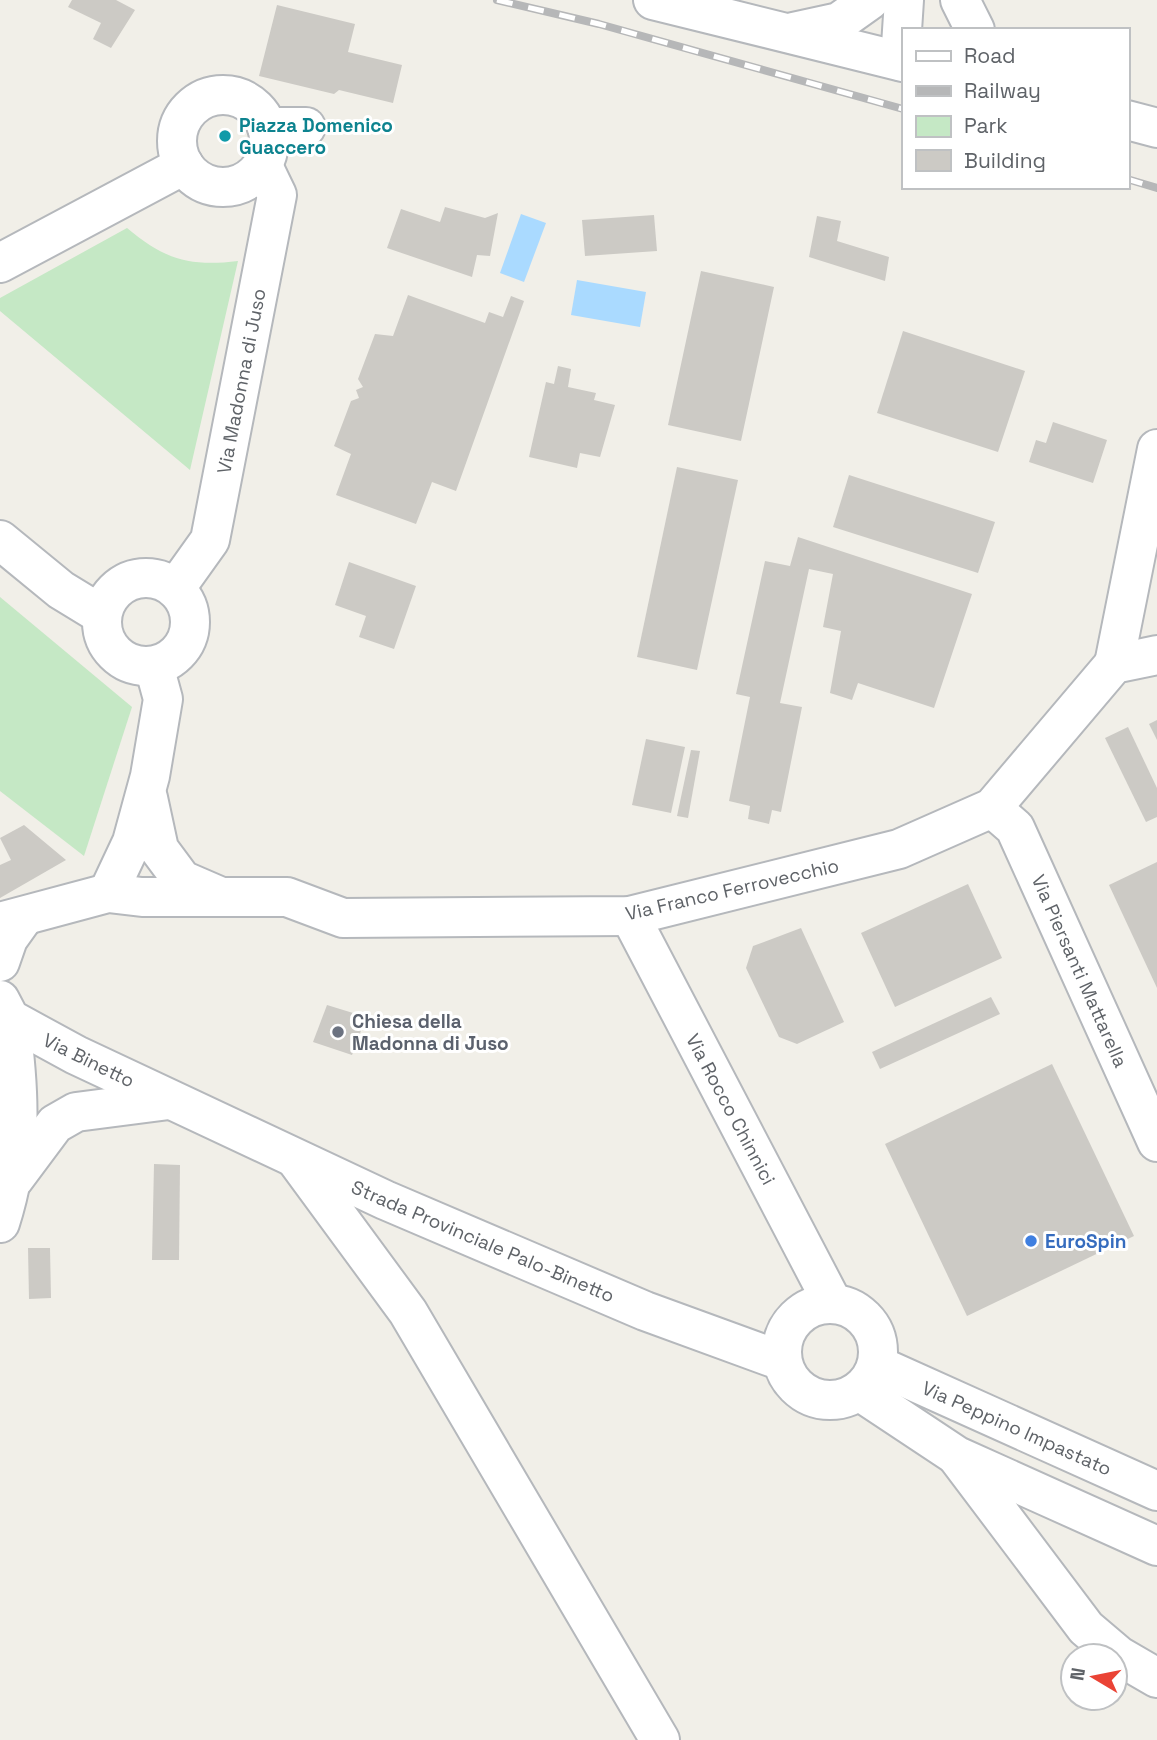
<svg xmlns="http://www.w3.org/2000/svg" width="1157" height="1740" font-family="'Space Grotesk',sans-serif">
<rect width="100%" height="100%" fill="#f1efe8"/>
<g fill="#c5e8c5">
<path d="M127,228C164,259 189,267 238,261L190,470L0,311V298Z"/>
<polygon points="0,597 132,707 84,856 0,791"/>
</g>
<g fill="#aadaff">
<polygon points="521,214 546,223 524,282 500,273"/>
<polygon points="577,280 646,292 640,327 571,315"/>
</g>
<g fill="#cccac5">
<polygon points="72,0 116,0 135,10 111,48 93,39 101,23 68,7"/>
<polygon points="277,5 355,24 348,52 402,65 393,103 339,90 334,94 259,76"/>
<polygon points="445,207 485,218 498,213 490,256 477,255 472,277 387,248 401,209 440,222"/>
<polygon points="654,215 657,251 585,256 582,220"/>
<polygon points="817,216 841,221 837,241 889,257 885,281 809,257"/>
<polygon points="701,271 774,287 741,441 668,425"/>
<polygon points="408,295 485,323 489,312 503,317 511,296 524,301 456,491 432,482 416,524 336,495 351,454 334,446 351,401 359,398 356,390 363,387 358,379 375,334 393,336"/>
<polygon points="903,331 1025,371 998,452 877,413"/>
<polygon points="558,366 571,369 568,387 596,393 594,400 615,405 600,457 580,453 577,468 529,457 546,382 554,384"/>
<polygon points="1053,422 1107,440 1093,483 1029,462 1036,440 1046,443"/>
<polygon points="677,467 738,480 697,670 637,657"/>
<polygon points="849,475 995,522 978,573 833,527"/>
<polygon points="798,537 972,594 934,708 858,683 852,700 830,693 841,631 823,627 833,574 809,569 780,703 802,707 781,812 772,810 769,824 748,819 750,806 729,801 750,697 736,694 765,561 790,566"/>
<polygon points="349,562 416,586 394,649 359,637 366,616 335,605"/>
<polygon points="1157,720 1157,740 1149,724"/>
<polygon points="1128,727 1157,788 1157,817 1146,822 1105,738"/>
<polygon points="646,739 685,747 671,813 632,805"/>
<polygon points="691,750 700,751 688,818 677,816"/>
<polygon points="24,825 66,860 0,898 0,865 11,860 0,838"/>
<polygon points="1157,862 1157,988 1109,885"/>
<polygon points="968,884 1002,958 895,1007 861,933"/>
<polygon points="801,928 844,1022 797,1044 779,1037 746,968 753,946"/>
<polygon points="991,997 1000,1014 880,1069 872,1052"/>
<polygon points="327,1005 366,1017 352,1055 313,1042"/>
<polygon points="1052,1064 1134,1236 967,1316 885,1144"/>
<polygon points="154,1164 180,1165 179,1260 152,1260"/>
<polygon points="28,1248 50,1248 51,1298 29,1299"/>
</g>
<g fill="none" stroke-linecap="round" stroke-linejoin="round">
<g stroke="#b5b8bc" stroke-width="42">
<g id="minor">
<polyline points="653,0 903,62"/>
<polyline points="960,0 975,30"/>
<polyline points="793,32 839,22 870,0"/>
<polyline points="900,61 904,0"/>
<circle cx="223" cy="141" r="46"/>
<polyline points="1127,120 1157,128"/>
<polyline points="267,127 306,127"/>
<polyline points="0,263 184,165"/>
<polyline points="0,540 61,590 102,615"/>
<circle cx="146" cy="622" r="44"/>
<polyline points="175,589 210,540 277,195 263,166"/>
<polyline points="1114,664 1157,449"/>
<polyline points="148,798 159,849 182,880 219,896"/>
<polyline points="992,808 1015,828 1157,1142"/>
<polyline points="108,893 132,842 150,776 163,699 154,666"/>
<polyline points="630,916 832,1302"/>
<polyline points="0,922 108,893 142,897 287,897 343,918 630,916 899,849 992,808 1114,664 1157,655"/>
<polyline points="0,962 8,939 23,918"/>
<polyline points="0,1000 10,1019 76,1055 385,1200 645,1311 782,1361"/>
<polyline points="297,1161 408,1312 660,1740"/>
<polyline points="14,1179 55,1124 76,1112 169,1100"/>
<path d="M0,1223C23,1151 20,1093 10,1019"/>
<circle cx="830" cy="1352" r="48"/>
<polyline points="877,1365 1157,1491"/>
<polyline points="859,1391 957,1456 1157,1546"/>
<polyline points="958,1458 1086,1628 1119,1656 1157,1678"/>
</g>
</g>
<use href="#minor" stroke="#fff" stroke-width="38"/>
<g stroke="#b6b7b8" stroke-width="8">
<g id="rail">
<polyline points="497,0 599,24 903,109"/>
<polyline points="1127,179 1157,188"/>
</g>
</g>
<use href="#rail" stroke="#fff" stroke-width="5" stroke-dasharray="16" stroke-linecap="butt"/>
</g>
<circle fill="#0f9aa8" stroke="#fff" stroke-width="2.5" cx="225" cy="136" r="7"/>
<circle fill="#6b7280" stroke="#fff" stroke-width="2.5" cx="338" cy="1032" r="7"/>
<circle fill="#3f7fe0" stroke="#fff" stroke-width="2.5" cx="1031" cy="1241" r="7"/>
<g text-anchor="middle" stroke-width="6" stroke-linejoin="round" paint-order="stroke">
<g font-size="19" font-weight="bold" fill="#0d838f" stroke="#fff" text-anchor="start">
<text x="239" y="132">Piazza Domenico<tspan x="239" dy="22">Guaccero</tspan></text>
</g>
<g font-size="19" fill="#5f6368" stroke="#fff">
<text transform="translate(241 381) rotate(-79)" y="7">Via Madonna di Juso</text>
<text transform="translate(732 889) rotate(-13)" y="7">Via Franco Ferrovecchio</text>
<text transform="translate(1080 971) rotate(66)" y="7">Via Piersanti Mattarella</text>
<text transform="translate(89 1060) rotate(26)" y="7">Via Binetto</text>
<text transform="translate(731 1109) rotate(62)" y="7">Via Rocco Chinnici</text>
<text transform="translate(483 1241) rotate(23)" y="7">Strada Provinciale Palo-Binetto</text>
<text transform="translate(1017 1428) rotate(24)" y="7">Via Peppino Impastato</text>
</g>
<g font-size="19" font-weight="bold" fill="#5b616d" stroke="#fff" text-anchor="start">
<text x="352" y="1028">Chiesa della<tspan x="352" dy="22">Madonna di Juso</tspan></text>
</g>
<g font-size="19" font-weight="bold" fill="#366cbe" stroke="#fff" text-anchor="start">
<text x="1045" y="1248">EuroSpin</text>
</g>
</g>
<rect x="902" y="28" width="228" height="161" fill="#ffffff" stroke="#bfc1c3" stroke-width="2"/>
<rect x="916" y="51" width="35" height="10" fill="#ffffff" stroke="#bfc1c3" stroke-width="2"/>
<text x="964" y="63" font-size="21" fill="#5f6368">Road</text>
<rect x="916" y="86" width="35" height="10" fill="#b6b7b8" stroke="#bfc1c3" stroke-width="2"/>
<text x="964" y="98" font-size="21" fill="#5f6368">Railway</text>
<rect x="916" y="116" width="35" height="21" fill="#c5e8c5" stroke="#bfc1c3" stroke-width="2"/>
<text x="964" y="133" font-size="21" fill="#5f6368">Park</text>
<rect x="916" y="150" width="35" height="21" fill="#cccac5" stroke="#bfc1c3" stroke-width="2"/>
<text x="964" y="168" font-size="21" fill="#5f6368">Building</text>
<g transform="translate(1094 1677) rotate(280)"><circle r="33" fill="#ffffff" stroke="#bfc1c3" stroke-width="2"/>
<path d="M0-5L12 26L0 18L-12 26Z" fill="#ea4335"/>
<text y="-10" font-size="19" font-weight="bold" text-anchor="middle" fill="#5f6368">N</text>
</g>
</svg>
